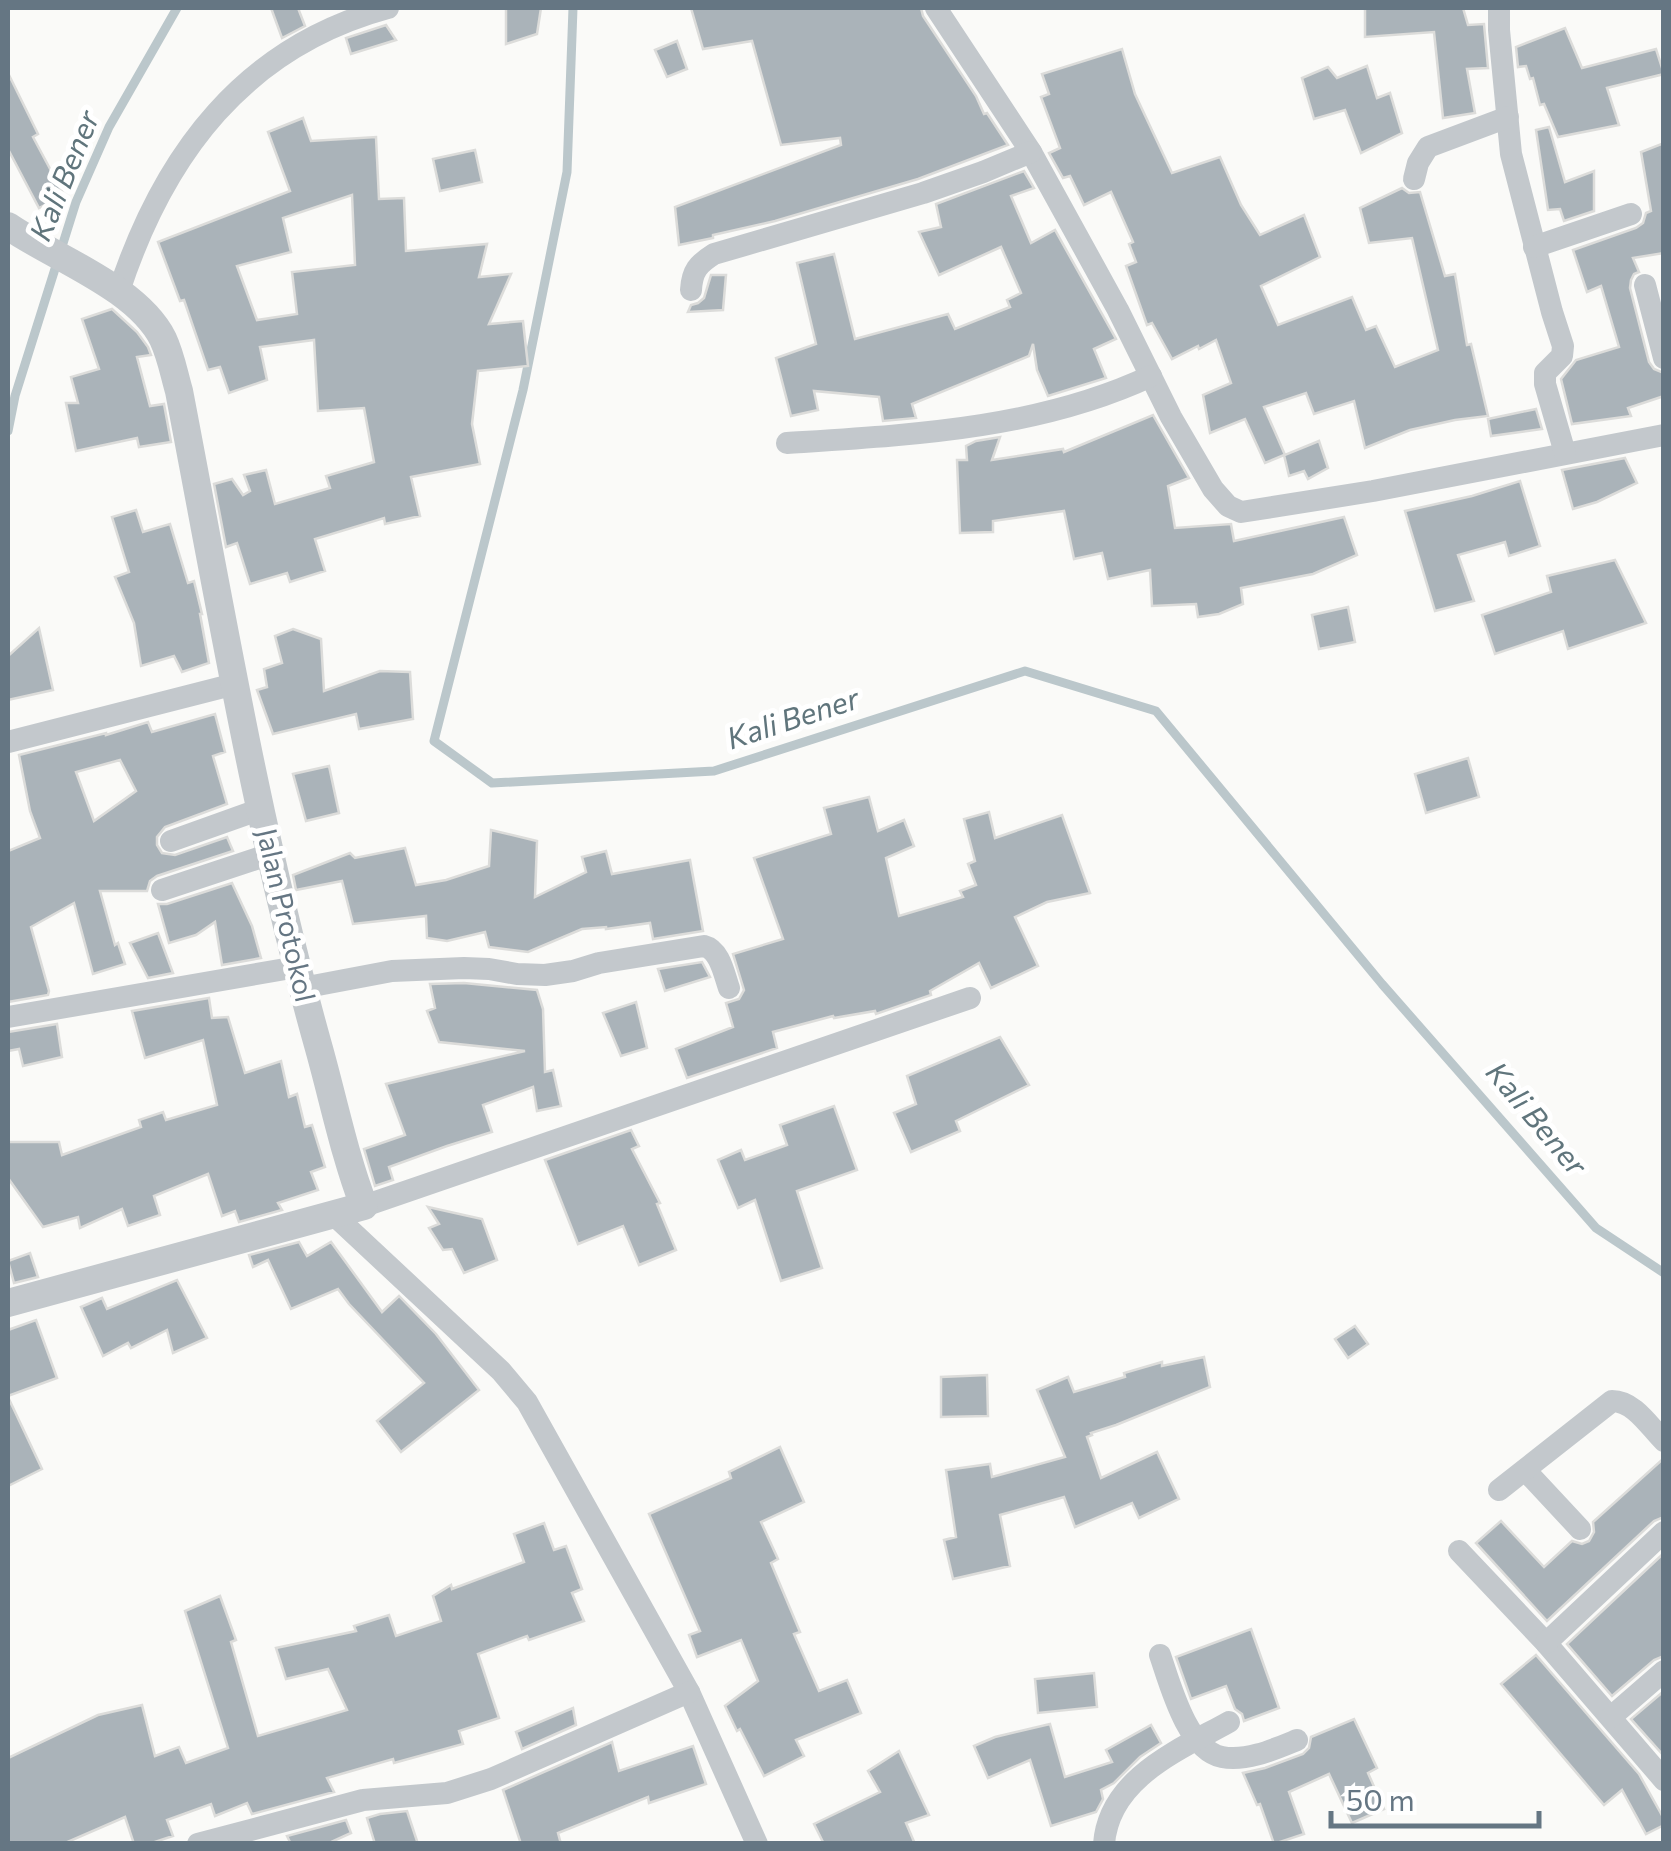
<svg xmlns="http://www.w3.org/2000/svg" width="1671" height="1851" font-family="Commissioner,sans-serif">
<rect width="100%" height="100%" fill="#fafaf8"/>
<g fill="none" stroke-linecap="round" stroke-linejoin="round">
<g stroke="#bbc7cb" stroke-width="9">
<polyline points="573,8 567,172 523,390 434,741 492,783 714,771 1025,671 1156,711 1382,984 1596,1228 1664,1273"/>
<polyline points="8,431 15,396 76,202 109,127 177,8"/>
</g>
</g>
<g fill="#aab3b9" stroke="#dcdcda" stroke-width="2.5" fill-rule="evenodd">
<polygon points="271,8 298,8 305,26 282,38"/>
<polygon points="506,8 541,8 537,34 506,44"/>
<polygon points="691,8 921,8 923,16 976,96 984,114 987,113 1008,145 918,179 775,221 713,235 713,238 679,245 675,207 841,145 840,138 781,145 752,41 703,49"/>
<polygon points="1365,8 1463,8 1468,25 1484,24 1488,68 1467,69 1475,113 1443,118 1434,32 1365,37"/>
<polygon points="386,25 396,40 351,54 346,38"/>
<polygon points="1565,28 1582,68 1656,49 1664,74 1607,88 1619,125 1558,137 1544,104 1540,105 1533,78 1530,79 1526,66 1518,67 1516,47"/>
<polygon points="677,41 687,69 667,77 655,50"/>
<polygon points="1122,49 1135,94 1172,173 1220,157 1241,205 1260,235 1304,215 1320,257 1261,286 1278,325 1352,297 1366,330 1376,326 1395,367 1438,350 1412,238 1369,243 1360,208 1402,188 1409,193 1420,192 1445,276 1455,274 1467,345 1471,344 1488,416 1455,420 1410,430 1365,448 1354,401 1314,414 1306,393 1264,407 1285,455 1319,441 1328,468 1308,479 1304,471 1289,476 1284,455 1265,463 1245,419 1210,433 1203,395 1231,383 1216,340 1199,349 1198,346 1172,359 1152,323 1147,325 1126,266 1136,262 1129,244 1133,242 1111,192 1084,205 1070,176 1063,178 1049,153 1060,148 1041,97 1049,94 1042,74"/>
<polygon points="1367,66 1377,98 1390,93 1402,133 1361,153 1345,110 1314,119 1302,78 1328,67 1337,78"/>
<polygon points="8,73 38,134 33,137 64,195 39,208 8,149"/>
<path d="M303,118L311,141L376,137L379,199L404,198L406,251L487,244L479,277L511,274L489,324L523,321L528,366L478,371L472,424L480,464L411,477L420,516L385,524L384,518L315,539L325,571L290,582L287,573L250,584L237,543L226,547L214,484L232,479L243,495L250,491L244,475L266,470L275,504L330,488L326,476L374,462L364,408L318,411L314,340L260,347L267,380L229,393L220,367L208,370L184,300L180,301L158,242L290,191L268,132ZM352,195L355,265L292,272L297,314L257,320L237,266L291,252L283,218Z"/>
<polygon points="1549,127 1565,182 1594,171 1594,211 1564,221 1560,209 1548,210 1536,130"/>
<polygon points="1664,143 1664,253 1633,258 1639,272 1634,274 1631,280 1630,288 1649,362 1654,369 1664,373 1664,396 1628,408 1631,416 1572,424 1561,379 1576,360 1619,347 1601,286 1587,292 1573,250 1636,228 1643,223 1646,213 1651,211 1641,152"/>
<polygon points="475,150 482,182 440,191 433,159"/>
<polygon points="1024,171 1034,188 1011,196 1031,243 1055,230 1116,339 1094,349 1106,378 1048,396 1037,370 1033,344 1029,356 912,404 916,418 883,421 879,397 814,391 818,410 791,416 776,358 816,344 797,263 834,254 855,339 948,314 955,329 1010,307 1007,300 1021,293 1001,247 939,275 919,232 941,227 936,204"/>
<polygon points="711,275 726,275 723,310 688,312 691,305 698,303 704,298"/>
<polygon points="112,309 137,332 148,347 151,355 137,357 150,406 164,404 171,442 139,447 137,438 76,451 66,403 78,403 71,377 99,369 82,319"/>
<polygon points="1536,409 1542,429 1491,436 1488,419"/>
<polygon points="1153,415 1189,478 1168,486 1175,528 1231,524 1234,541 1344,517 1357,555 1313,574 1241,588 1243,604 1219,614 1198,617 1196,604 1152,606 1150,570 1108,579 1102,553 1074,559 1064,511 993,521 993,532 960,533 957,460 967,460 966,446 976,441 1000,437 992,460 1063,449 1064,452"/>
<polygon points="1625,458 1637,483 1597,502 1573,509 1562,470"/>
<polygon points="1520,481 1540,546 1509,556 1505,542 1458,555 1474,601 1435,611 1405,511 1472,496"/>
<polygon points="136,510 143,532 170,524 188,583 194,581 202,614 200,614 209,663 182,672 174,656 141,666 134,623 115,577 129,572 112,517"/>
<polygon points="1615,560 1646,623 1568,649 1563,631 1495,654 1482,615 1551,592 1547,576"/>
<polygon points="1348,607 1355,642 1319,649 1312,615"/>
<polygon points="39,628 53,690 8,700 8,656"/>
<polygon points="293,629 321,639 324,691 380,671 410,672 413,719 359,729 356,714 273,734 257,690 267,687 264,669 282,663 275,636"/>
<path d="M215,714L225,752L213,756L227,804L165,827L157,837V845L162,853L175,855L227,837L233,851L157,876L150,881L147,891H100L115,945L118,943L125,964L93,974L74,903L31,927L49,991L48,995L8,1002V851L40,838L30,811L19,755L106,733V735L148,722L152,732ZM120,760L136,791L94,821L76,772Z"/>
<polygon points="1468,758 1479,797 1426,813 1415,774"/>
<polygon points="329,766 339,813 306,821 293,774"/>
<polygon points="869,797 878,831 904,820 914,846 886,858 899,916 963,897 960,891 976,885 968,864 975,861 964,819 989,812 995,838 1062,815 1090,893 1047,902 1015,917 1038,966 991,988 979,963 930,991 931,995 876,1014 875,1011 834,1018 833,1016 773,1032 777,1048 687,1078 676,1049 733,1027 726,1003 739,999 744,990 733,954 783,939 754,858 831,834 824,808"/>
<polygon points="491,830 537,841 535,897 586,872 582,857 606,851 612,874 690,860 703,931 653,939 650,923 606,929 606,927 582,929 528,952 489,947 485,932 447,941 427,938 426,916 353,924 342,881 296,890 293,875 350,853 355,858 405,848 416,885 446,880 489,866"/>
<polygon points="232,883 252,926 261,958 222,965 215,922 196,935 169,943 158,904 167,904"/>
<polygon points="158,933 173,973 148,978 130,943"/>
<polygon points="702,962 710,977 665,991 658,969"/>
<polygon points="464,983 537,990 543,1009 545,1072 553,1070 561,1106 537,1111 533,1087 483,1105 492,1132 447,1146 389,1167 393,1180 375,1186 364,1149 405,1135 386,1084 525,1051 439,1042 427,1011 435,1008 430,984"/>
<polygon points="209,998 212,1018 228,1017 245,1073 281,1061 289,1097 297,1094 305,1127 312,1125 325,1167 311,1172 318,1190 278,1203 282,1210 239,1222 235,1211 222,1216 208,1174 154,1196 160,1215 128,1226 122,1209 80,1228 78,1217 43,1227 8,1178 8,1142 59,1142 62,1155 141,1127 139,1120 163,1112 166,1120 217,1105 203,1040 145,1058 132,1011"/>
<polygon points="636,1002 647,1048 621,1056 603,1013"/>
<polygon points="57,1024 62,1057 23,1066 19,1049 8,1051 8,1032"/>
<polygon points="1000,1037 1029,1085 956,1121 960,1131 911,1152 894,1113 916,1104 907,1076"/>
<polygon points="834,1106 857,1170 797,1191 822,1268 781,1281 755,1200 738,1208 718,1160 741,1150 745,1160 787,1145 780,1125"/>
<polygon points="631,1130 639,1146 632,1149 660,1203 657,1204 676,1250 639,1265 623,1226 578,1244 545,1160"/>
<polygon points="428,1207 482,1219 497,1260 464,1273 452,1249 443,1250 429,1228 439,1224"/>
<polygon points="299,1242 307,1256 331,1242 382,1312 399,1296 436,1334 479,1390 401,1452 377,1421 424,1383 349,1304 338,1289 291,1309 268,1260 253,1267 249,1255"/>
<polygon points="30,1253 38,1277 14,1283 8,1261"/>
<polygon points="177,1280 207,1338 173,1353 167,1330 131,1348 128,1343 103,1356 81,1307 102,1298 107,1309"/>
<polygon points="36,1320 57,1378 8,1396 8,1330"/>
<polygon points="1355,1326 1368,1344 1348,1358 1335,1339"/>
<polygon points="1204,1357 1210,1387 1116,1425 1091,1433 1092,1435 1087,1437 1101,1478 1157,1452 1179,1499 1139,1518 1132,1503 1075,1527 1064,1497 1000,1515 1010,1566 953,1579 944,1540 956,1537 946,1470 990,1464 992,1477 1065,1457 1037,1390 1068,1377 1074,1392 1125,1377 1124,1373 1162,1362 1162,1366"/>
<polygon points="987,1375 988,1416 941,1417 941,1377"/>
<polygon points="8,1397 42,1469 8,1486"/>
<polygon points="780,1447 804,1502 761,1522 778,1559 771,1563 800,1632 794,1634 819,1691 847,1680 861,1713 796,1740 804,1756 764,1776 740,1729 737,1731 725,1706 758,1681 741,1640 697,1657 689,1635 700,1631 649,1514 731,1478 729,1472"/>
<polygon points="1664,1458 1664,1517 1654,1521 1547,1621 1476,1543 1501,1521 1544,1567 1572,1541 1582,1544 1589,1541 1594,1532 1593,1522"/>
<polygon points="544,1523 554,1550 566,1546 582,1589 572,1593 584,1621 529,1640 527,1636 478,1654 499,1718 459,1731 463,1744 394,1763 393,1759 327,1778 334,1792 252,1814 247,1803 215,1816 211,1804 167,1820 173,1836 149,1844 134,1844 125,1817 63,1844 8,1844 8,1758 98,1715 142,1705 155,1756 179,1747 186,1763 228,1748 185,1611 220,1596 236,1640 231,1642 258,1736 347,1710 328,1669 286,1679 276,1648 356,1631 354,1626 389,1615 396,1636 441,1621 433,1596 451,1585 452,1589 524,1562 514,1534"/>
<polygon points="1664,1553 1664,1656 1654,1660 1612,1696 1567,1644"/>
<polygon points="1251,1629 1279,1708 1244,1721 1242,1714 1235,1709 1226,1686 1191,1699 1176,1657"/>
<polygon points="1536,1655 1639,1774 1664,1819 1664,1825 1646,1834 1622,1790 1604,1805 1501,1684"/>
<polygon points="1094,1673 1097,1707 1038,1713 1035,1679"/>
<polygon points="1664,1691 1664,1756 1631,1719"/>
<polygon points="573,1708 576,1725 522,1749 516,1732"/>
<polygon points="1354,1719 1377,1768 1368,1773 1384,1809 1352,1823 1329,1774 1289,1792 1304,1834 1274,1844 1260,1804 1257,1805 1243,1773 1265,1768 1303,1754 1309,1748 1311,1737"/>
<polygon points="1050,1724 1065,1777 1112,1762 1106,1750 1151,1725 1161,1743 1140,1757 1114,1783 1101,1790 1103,1799 1096,1812 1051,1826 1030,1760 988,1778 974,1746 995,1737"/>
<polygon points="612,1742 619,1771 693,1746 706,1784 649,1803 648,1797 558,1833 561,1844 521,1844 503,1790"/>
<polygon points="899,1751 929,1815 906,1823 915,1844 824,1844 814,1824 880,1792 868,1771"/>
<polygon points="407,1811 418,1844 375,1844 367,1818 380,1814"/>
<polygon points="346,1820 351,1833 327,1844 291,1844 287,1836"/>
</g>
<g fill="none" stroke-linecap="round" stroke-linejoin="round">
<g stroke="#c3c8cc" stroke-width="22">
<polyline points="936,8 1031,152 1118,310 1171,417 1213,489 1228,506 1241,512 1373,491 1664,435"/>
<polyline points="1499,8 1499,30 1511,154 1552,312 1563,346 1562,356 1545,373 1545,384 1565,453"/>
<polyline points="1414,179 1418,163 1428,147 1508,117"/>
<polyline points="1534,247 1631,214"/>
<polyline points="1645,285 1664,358"/>
<path d="M691,290C692,271 698,264 714,254L923,193L983,172L1031,152"/>
<path d="M119,291C164,154 244,47 388,8"/>
<path d="M787,443C911,435 1038,429 1151,376"/>
<polyline points="8,742 235,684"/>
<polyline points="171,841 261,809"/>
<polyline points="162,890 271,854"/>
<path d="M302,988L392,971L464,968L489,969L517,974L545,975L573,971L599,963L704,946C720,950 724,974 729,988"/>
<polyline points="8,1017 297,967"/>
<polyline points="364,1206 970,998"/>
<polyline points="334,1215 501,1371 527,1402 689,1692 757,1844"/>
<polyline points="1525,1470 1580,1529"/>
<path d="M1499,1490L1612,1401C1634,1401 1649,1426 1664,1441"/>
<polyline points="1459,1551 1546,1643 1664,1780"/>
<polyline points="1546,1643 1664,1532"/>
<path d="M1160,1655C1170,1684 1187,1750 1222,1757C1246,1762 1275,1749 1297,1740"/>
<polyline points="1611,1717 1664,1671"/>
<polyline points="198,1844 363,1800 447,1793 491,1779 689,1692"/>
<path d="M1104,1844C1109,1778 1179,1750 1229,1722"/>
</g>
<path stroke="#c3c8cc" stroke-width="28" d="M8,226C54,258 137,287 163,339C171,356 174,374 179,391C221,610 258,831 318,1045C333,1098 344,1154 364,1206L8,1303"/>
</g>
<g text-anchor="middle" stroke-width="10" stroke-linejoin="round" paint-order="stroke">
<g font-size="28" fill="#657683" stroke="#fff">
<text transform="translate(286 915) rotate(77)" y="10">Jalan Protokol</text>
</g>
<g font-size="30" font-style="italic" fill="#60757c" stroke="#fff">
<text transform="translate(65 176) rotate(-68)" y="10">Kali Bener</text>
<text transform="translate(793 719) rotate(-18)" y="10">Kali Bener</text>
<text transform="translate(1536 1119) rotate(50)" y="10">Kali Bener</text>
</g>
</g>
<rect width="1671" height="1851" fill="none" stroke="#657683" stroke-width="20"/>
<path d="M1331 1811v15h208v-15" fill="none" stroke="#657683" stroke-width="5"/>
<text x="1346" y="1811" font-size="30" fill="#657683" stroke="#ffffff" stroke-width="8" paint-order="stroke">50 m</text>
</svg>
